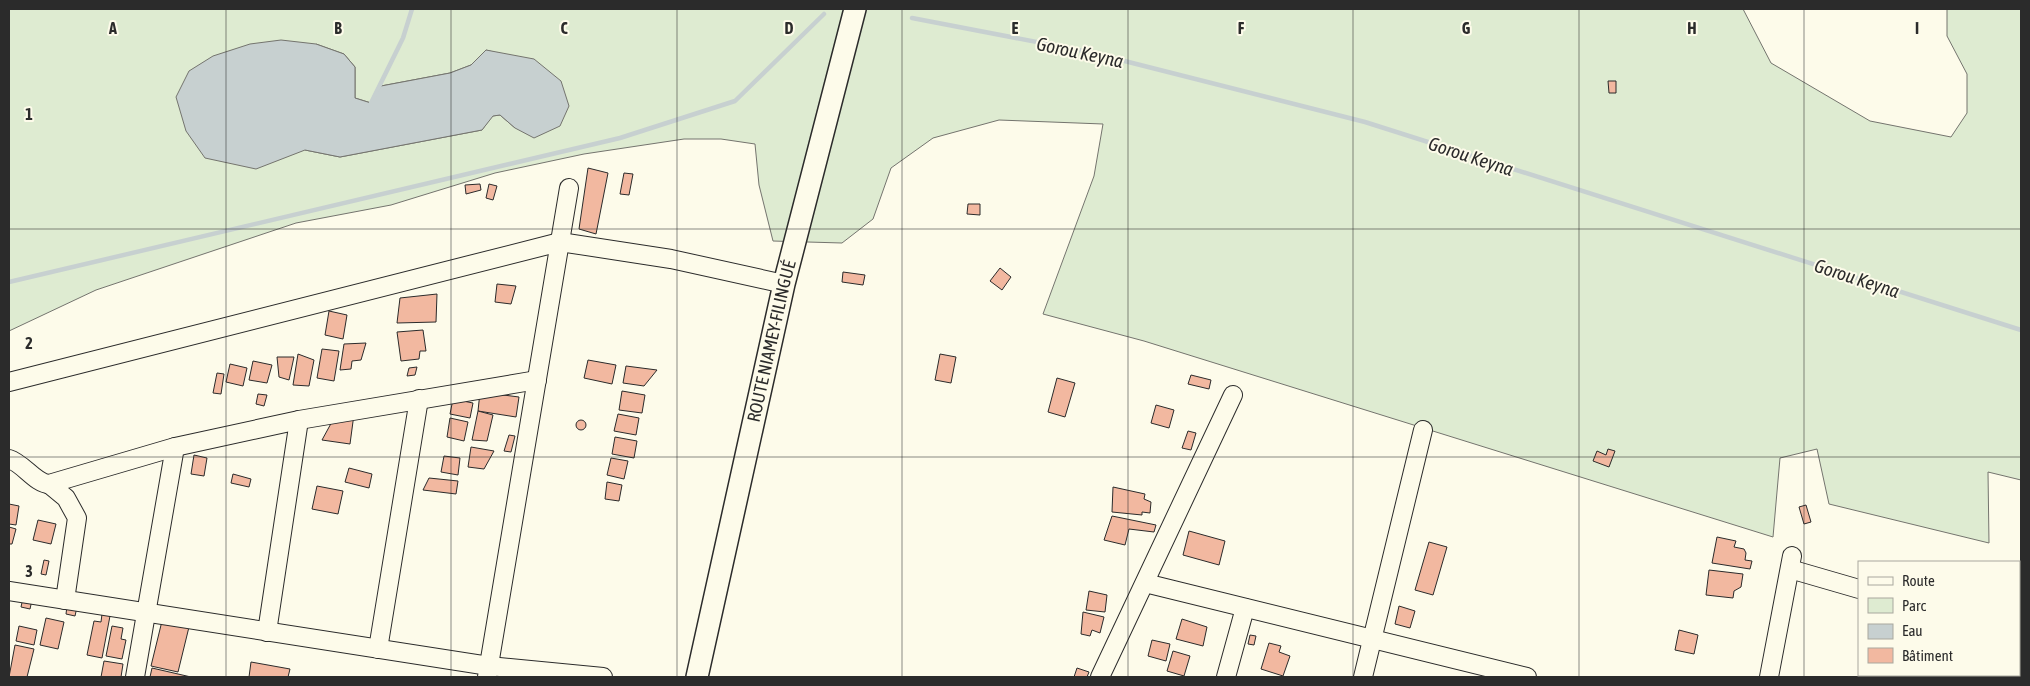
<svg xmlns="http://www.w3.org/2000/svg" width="2030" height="686" font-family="'Asap Condensed',sans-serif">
<rect width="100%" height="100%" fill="#fdfbea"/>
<path fill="#deebd1" stroke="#74746e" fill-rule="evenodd" d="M9,9H1743L1771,63L1870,121L1951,137L1967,113V74L1947,36V9H2021V480L1988,472L1989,543L1829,504L1817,449L1780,458L1773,537L1144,341L1043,314L1094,176L1103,124L999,120L933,138L891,168L873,219L842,243L773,241L759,185L755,144L721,139H684L584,154L495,173L391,205L296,223L96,290L9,331ZM316,44L344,54L355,67V98L371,103L381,86L450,73L471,65L486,50L505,55L515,128L500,115L492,116L482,130L340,157L305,150Z"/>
<polygon fill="#c7d0d0" stroke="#74746e" points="281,40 316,44 344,54 355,67 355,98 371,103 381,86 450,73 471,65 486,50 534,59 561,81 569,106 560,126 534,138 515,128 500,115 493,116 482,130 340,157 305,150 256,169 205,158 186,131 176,97 189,71 213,56 250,44"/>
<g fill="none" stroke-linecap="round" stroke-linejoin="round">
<g stroke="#c7d0d0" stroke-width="4.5">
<polyline points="912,18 1089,52 1365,122 2021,330"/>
<polyline points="371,103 403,38 412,9"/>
<polyline points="9,282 620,138 735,101 824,14"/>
</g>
</g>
<g fill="#f2b8a0" stroke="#2b2b2b">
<polygon points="1608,81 1616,81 1616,93 1609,93"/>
<polygon points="588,168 608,173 596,234 579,229"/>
<polygon points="624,173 633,174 629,195 620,194"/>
<polygon points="480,184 481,190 466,194 465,185"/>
<polygon points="489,184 497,186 493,200 486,198"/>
<polygon points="968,204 980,204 980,215 967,214"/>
<polygon points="1000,268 1011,277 1002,290 990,281"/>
<polygon points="843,272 865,275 863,285 842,282"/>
<polygon points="497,284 516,286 511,304 495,302"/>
<polygon points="437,294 436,322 397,323 400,298"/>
<polygon points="329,311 347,315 343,339 325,335"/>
<polygon points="423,330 426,351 420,351 419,359 401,361 397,332"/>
<polygon points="366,343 361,360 352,361 351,369 340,370 344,344"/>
<polygon points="322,349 339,351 334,381 317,378"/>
<polygon points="298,354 314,360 309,386 293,385"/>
<polygon points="940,354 956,357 951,383 935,380"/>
<polygon points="277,357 294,357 289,380 279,377"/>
<polygon points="588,360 616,365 612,384 584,378"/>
<polygon points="253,361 272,365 267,383 249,380"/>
<polygon points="230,364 247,368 243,386 226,382"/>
<polygon points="626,366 657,370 644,386 623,383"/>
<polygon points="417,367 415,375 407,376 409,368"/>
<polygon points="217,373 224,374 221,394 213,393"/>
<polygon points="1191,375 1211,380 1209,389 1188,384"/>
<polygon points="1057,378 1075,383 1065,417 1048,412"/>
<polygon points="622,391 645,395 642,413 619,410"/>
<polygon points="480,392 519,397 516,417 478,411"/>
<polygon points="258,394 267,395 264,406 256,404"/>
<polygon points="453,399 473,403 470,418 450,414"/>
<polygon points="1156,405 1174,410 1169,428 1151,423"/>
<polygon points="478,411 493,415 487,441 472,440"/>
<polygon points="354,414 350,444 322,440 334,418"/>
<polygon points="618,414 639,418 636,435 614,431"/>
<polygon points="450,418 468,422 464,441 447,437"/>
<circle cx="581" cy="425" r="5"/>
<polygon points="1188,431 1196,433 1191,450 1182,448"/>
<polygon points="509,435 515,436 511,452 504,451"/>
<polygon points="615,437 637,441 634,458 612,454"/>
<polygon points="471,447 494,451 484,469 468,467"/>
<polygon points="1608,449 1615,451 1609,467 1593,461 1597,451 1606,455"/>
<polygon points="194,455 207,458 204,476 191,474"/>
<polygon points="444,456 460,458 458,475 441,472"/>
<polygon points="611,458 628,461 624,479 607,475"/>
<polygon points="349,468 372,474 369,488 345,482"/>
<polygon points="233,474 251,479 249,487 231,483"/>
<polygon points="429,478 458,481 456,494 423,490"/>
<polygon points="607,482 622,485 619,501 605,499"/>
<polygon points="317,486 343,491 338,514 312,509"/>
<polygon points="1113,487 1145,494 1144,499 1151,502 1150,513 1142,512 1142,515 1112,512"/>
<polygon points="9,504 19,506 16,525 9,524"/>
<polygon points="1806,505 1811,522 1804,524 1799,507"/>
<polygon points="1112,516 1156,525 1154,532 1129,529 1125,545 1104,540"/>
<polygon points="38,520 56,524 51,544 33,540"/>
<polygon points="9,527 16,529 12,544 9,544"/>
<polygon points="1189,531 1225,541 1219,565 1183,555"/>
<polygon points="1717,537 1736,541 1734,547 1744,549 1746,553 1745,560 1752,561 1750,569 1712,563"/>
<polygon points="1429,542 1447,547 1433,595 1415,590"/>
<polygon points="44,560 49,561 46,575 41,574"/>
<polygon points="1709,570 1743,574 1741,587 1734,591 1733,598 1706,595"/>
<polygon points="1089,591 1107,595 1105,612 1086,610"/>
<polygon points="23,598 32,600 30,609 21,607"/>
<polygon points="67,606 77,607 75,616 66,614"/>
<polygon points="1399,606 1415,611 1410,628 1395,624"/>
<polygon points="1083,612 1104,617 1100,633 1092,630 1090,636 1081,634"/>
<polygon points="102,614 110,616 102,658 87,655 94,621 101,622"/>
<polygon points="46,618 64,622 58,649 40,645"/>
<polygon points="1182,619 1207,627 1203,646 1176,639"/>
<polygon points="162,621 189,627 178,672 151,666"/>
<polygon points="19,626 37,630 34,645 16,641"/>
<polygon points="112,626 123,628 121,639 126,640 122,659 106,656"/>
<polygon points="1679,630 1698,635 1694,654 1675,650"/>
<polygon points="1250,635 1256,636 1254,645 1248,644"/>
<polygon points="1152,640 1170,644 1166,661 1148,656"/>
<polygon points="1269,643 1281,646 1279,652 1290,656 1283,676 1261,669"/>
<polygon points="15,645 34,649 27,677 9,677"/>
<polygon points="1173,651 1190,656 1184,676 1167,671"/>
<polygon points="104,661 123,664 121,677 101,677"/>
<polygon points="251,662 290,669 288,677 249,677"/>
<polygon points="152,668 191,677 150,677"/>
<polygon points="1077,668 1089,672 1087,677 1074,677"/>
</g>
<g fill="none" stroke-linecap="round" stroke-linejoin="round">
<g stroke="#2b2b2b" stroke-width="20">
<g id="minor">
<polyline points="9,382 560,242 671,259 784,284"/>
<path d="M9,459C23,463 36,484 49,484L175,447L299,420L537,380"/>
<polyline points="49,484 66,498 77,518 65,600"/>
<polyline points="1790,569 1859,589"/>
<polyline points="1145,583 1527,677"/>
<polyline points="9,591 489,666 603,677"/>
<polyline points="267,632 299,420"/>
<polyline points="378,649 419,399"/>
<polyline points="135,677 175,447"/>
<polyline points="487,677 569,188"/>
<polyline points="1100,677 1233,395"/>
<polyline points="1226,677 1245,608"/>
<polyline points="1363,677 1423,430"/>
<polyline points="1769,677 1792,556"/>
</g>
</g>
<g stroke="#2b2b2b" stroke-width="24">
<g id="major">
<path id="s1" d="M697,677L784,284L855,9"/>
</g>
</g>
<use href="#minor" stroke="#fdfbea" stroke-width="18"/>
<use href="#major" stroke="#fdfbea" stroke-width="21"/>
</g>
<path fill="none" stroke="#2b2b2b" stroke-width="1" stroke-opacity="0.55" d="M226,9V677M451,9V677M677,9V677M902,9V677M1128,9V677M1353,9V677M1579,9V677M1804,9V677M9,229H2021M9,457H2021"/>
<g text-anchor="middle" stroke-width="4" stroke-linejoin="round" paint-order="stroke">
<g font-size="18" fill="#2b2b2b" stroke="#fdfbea">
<text dy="6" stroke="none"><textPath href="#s1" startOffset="344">ROUTE NIAMEY-FILINGUÉ</textPath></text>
</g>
<g font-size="19" font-style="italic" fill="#2b2b2b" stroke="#fdfbea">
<text transform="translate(1080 52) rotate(12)" y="7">Gorou Keyna</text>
<text transform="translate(1471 156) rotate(18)" y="7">Gorou Keyna</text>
<text transform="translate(1857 278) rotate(18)" y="7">Gorou Keyna</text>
</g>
</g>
<g font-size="16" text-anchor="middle" font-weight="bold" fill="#2b2b2b" stroke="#fdfbea" stroke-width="4" stroke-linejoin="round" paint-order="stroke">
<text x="113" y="34">A</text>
<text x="338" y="34">B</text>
<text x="564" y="34">C</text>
<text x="789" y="34">D</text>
<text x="1015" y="34">E</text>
<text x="1241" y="34">F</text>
<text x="1466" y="34">G</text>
<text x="1692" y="34">H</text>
<text x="1917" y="34">I</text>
<text x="29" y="120">1</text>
<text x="29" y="349">2</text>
<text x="29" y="577">3</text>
</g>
<rect width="2030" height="686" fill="none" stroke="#2b2b2b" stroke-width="20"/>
<rect x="1858" y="561" width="162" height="115" fill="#fdfbea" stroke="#a9a89e"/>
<rect x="1868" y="577" width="25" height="8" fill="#fdfbea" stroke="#a9a89e"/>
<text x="1902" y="586" font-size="15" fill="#2b2b2b">Route</text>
<rect x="1868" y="598" width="25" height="15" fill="#deebd1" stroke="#a9a89e"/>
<text x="1902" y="611" font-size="15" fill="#2b2b2b">Parc</text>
<rect x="1868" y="624" width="25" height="15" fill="#c7d0d0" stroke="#a9a89e"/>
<text x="1902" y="636" font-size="15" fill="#2b2b2b">Eau</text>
<rect x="1868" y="648" width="25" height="15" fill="#f2b8a0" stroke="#a9a89e"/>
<text x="1902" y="661" font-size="15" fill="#2b2b2b">Bâtiment</text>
</svg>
